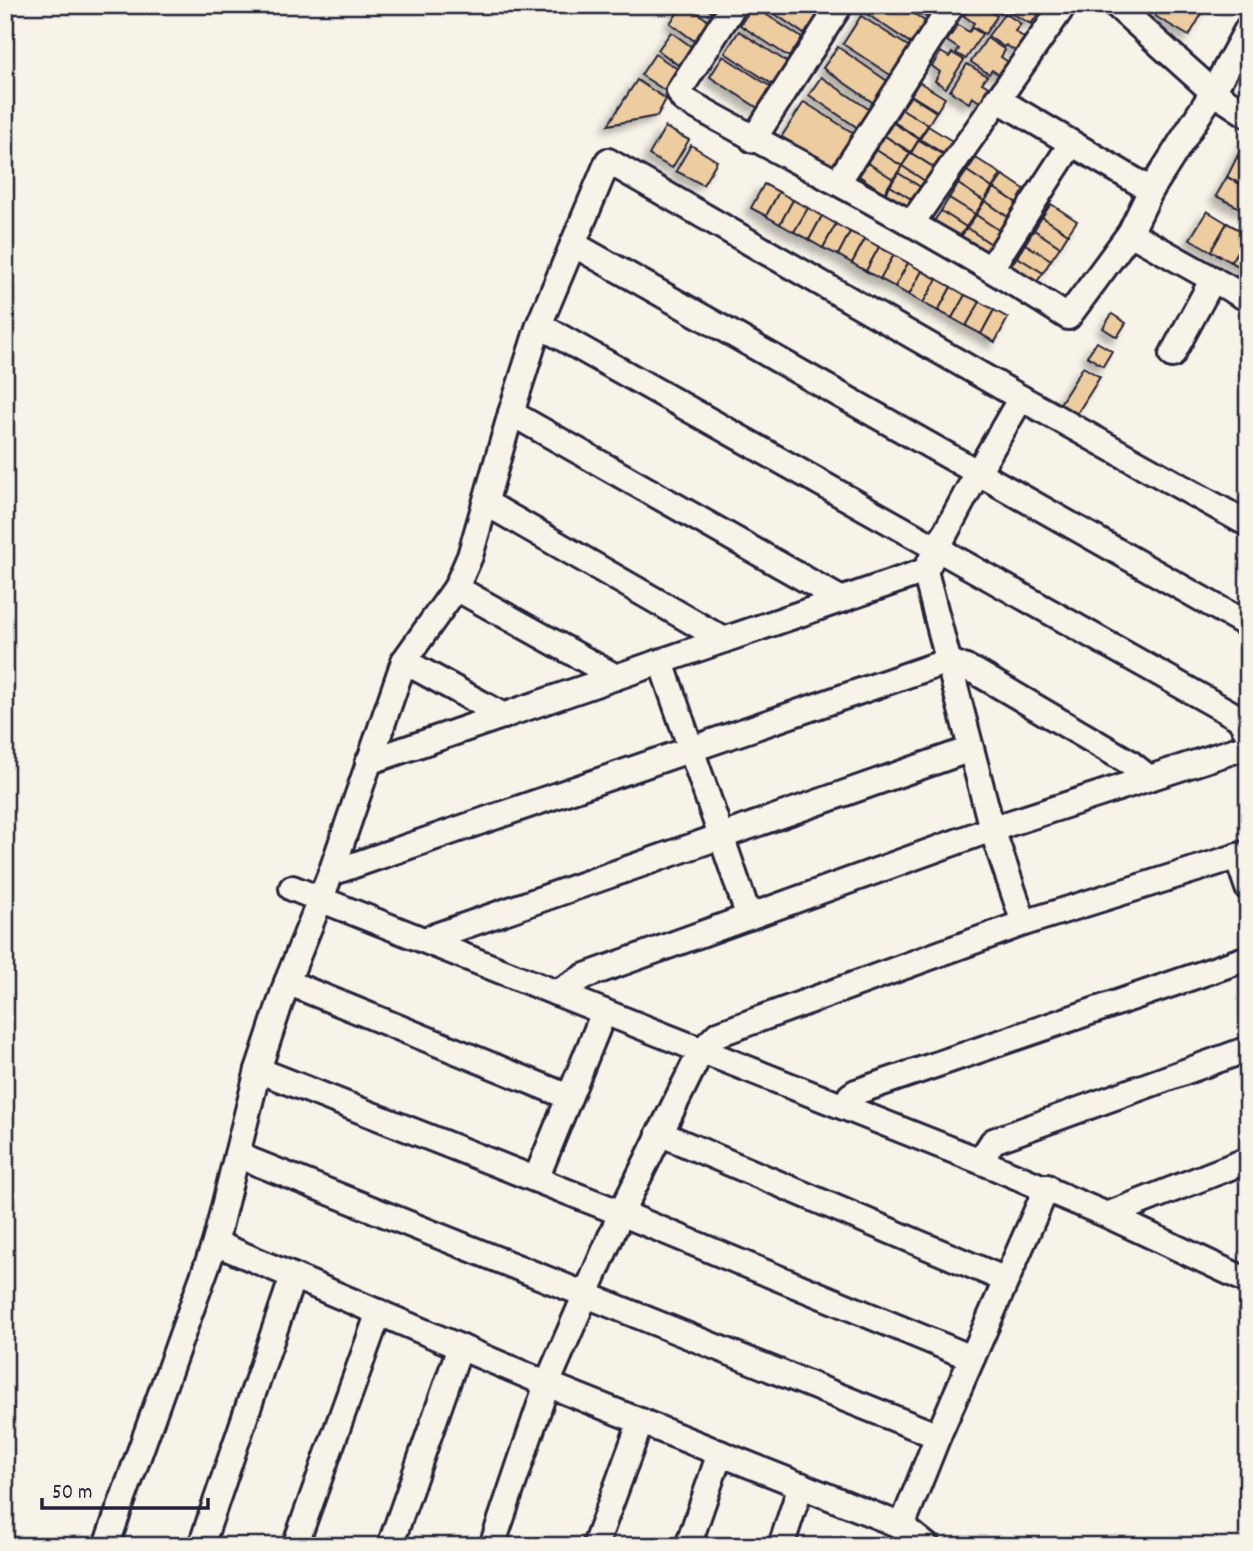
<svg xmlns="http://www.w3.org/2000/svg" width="1253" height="1551" font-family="Dekko,sans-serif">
<defs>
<filter id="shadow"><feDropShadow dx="-6" dy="6" stdDeviation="3.5" flood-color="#0004"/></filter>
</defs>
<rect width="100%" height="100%" fill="#f7f3e8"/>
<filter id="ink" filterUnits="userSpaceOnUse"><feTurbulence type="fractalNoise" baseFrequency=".0143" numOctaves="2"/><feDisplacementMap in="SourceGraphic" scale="14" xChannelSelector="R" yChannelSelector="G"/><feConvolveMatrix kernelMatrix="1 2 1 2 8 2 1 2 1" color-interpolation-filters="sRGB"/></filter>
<g filter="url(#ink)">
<g fill="#edcc9f" stroke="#22223b" stroke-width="2" filter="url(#shadow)">
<polygon points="684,5 687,5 714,25 700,45 670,23"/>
<polygon points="702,5 724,5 717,16"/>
<polygon points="762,5 812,5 823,13 807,36"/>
<polygon points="865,5 901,5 929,24 915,46 861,10"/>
<polygon points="909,5 943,5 932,21"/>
<polygon points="971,5 984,7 997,16 985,34 972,26 974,23 964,16"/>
<polygon points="988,5 1006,5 1002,13"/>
<polygon points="1008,5 1041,5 1043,7 1031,24 1005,10"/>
<polygon points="1161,5 1207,5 1189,36 1155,16"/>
<polygon points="753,6 802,38 789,57 740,25"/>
<polygon points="1005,13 1021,24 1015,31 1027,40 1017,52 1006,45 1004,47 988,36"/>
<polygon points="861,16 914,50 895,78 843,44"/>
<polygon points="958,25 969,32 972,28 982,34 966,59 956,53 959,49 947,41"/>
<polygon points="739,31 790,64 775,86 725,53"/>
<polygon points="671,32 696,50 682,68 658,50"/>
<polygon points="987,38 1005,50 1001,57 1010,63 1001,76 992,70 989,74 971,62"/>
<polygon points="838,47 893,85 878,106 823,68"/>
<polygon points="941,52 949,57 952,53 964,60 946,88 935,81 940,72 932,66"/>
<polygon points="655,54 682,72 669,93 641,75"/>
<polygon points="723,56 771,87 758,108 710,77"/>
<polygon points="967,64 987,76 982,83 992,89 983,104 972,97 969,103 950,91"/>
<polygon points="821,77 873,112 861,130 809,95"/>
<polygon points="637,80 666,99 657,116 608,125"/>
<polygon points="919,82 945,98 937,111 911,95"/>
<polygon points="911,96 936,112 928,125 902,109"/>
<polygon points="804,102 855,134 831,171 780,139"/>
<polygon points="902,109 928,125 919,138 894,122"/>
<polygon points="893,123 919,139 911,152 885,136"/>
<polygon points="928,126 957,144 949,157 920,139"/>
<polygon points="665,127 689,140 672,168 649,155"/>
<polygon points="885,136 910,153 902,166 876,150"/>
<polygon points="1247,138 1248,139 1248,163 1237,157"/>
<polygon points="919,140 948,158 940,171 911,153"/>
<polygon points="691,145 717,161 703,185 676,171"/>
<polygon points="876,150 902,166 893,179 867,163"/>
<polygon points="911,153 939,171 931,185 902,166"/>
<polygon points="1237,157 1248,163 1248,188 1227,177"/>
<polygon points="976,158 1001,174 992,188 967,171"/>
<polygon points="868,163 893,179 884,193 859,176"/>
<polygon points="902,166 931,185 927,191 898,173"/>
<polygon points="967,171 992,188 984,201 958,184"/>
<polygon points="898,173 927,191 919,204 890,186"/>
<polygon points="1003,175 1030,193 1021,206 994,188"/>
<polygon points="859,176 884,193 880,198 855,182"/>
<polygon points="1227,177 1248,188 1246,211 1216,196"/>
<polygon points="764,184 779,192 766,216 751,208"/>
<polygon points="958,184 984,201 975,214 949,198"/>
<polygon points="890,186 919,204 910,217 881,199"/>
<polygon points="994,188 1021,206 1012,220 985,201"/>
<polygon points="779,192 793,200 780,224 766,216"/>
<polygon points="949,198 975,214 966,227 941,211"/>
<polygon points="793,200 808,208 794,232 780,224"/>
<polygon points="985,201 1012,220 1003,233 976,215"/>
<polygon points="1051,204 1077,221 1068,234 1042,217"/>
<polygon points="808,208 822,216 809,240 794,232"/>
<polygon points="941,211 966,227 957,241 932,224"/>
<polygon points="1207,211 1227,223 1211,251 1190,239"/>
<polygon points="976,215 1003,233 994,246 967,228"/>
<polygon points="822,216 836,224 823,248 809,240"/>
<polygon points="1042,217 1068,234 1060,247 1034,230"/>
<polygon points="1227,223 1247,234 1231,262 1211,251"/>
<polygon points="836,224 850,232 838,255 823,248"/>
<polygon points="967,228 994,246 985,259 958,241"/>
<polygon points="1034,230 1060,247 1051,260 1025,244"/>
<polygon points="850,232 865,239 852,263 838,255"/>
<polygon points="1247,234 1248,235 1248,271 1231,262"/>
<polygon points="865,239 879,247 866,271 852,263"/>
<polygon points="1025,244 1051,260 1043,273 1017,257"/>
<polygon points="879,247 894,255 880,279 866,271"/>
<polygon points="894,255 908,263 895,287 880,279"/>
<polygon points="1017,257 1043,273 1034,286 1008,270"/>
<polygon points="908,263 922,271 909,295 895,287"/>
<polygon points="922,271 937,279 923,303 909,295"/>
<polygon points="937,279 951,287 938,311 923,303"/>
<polygon points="951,287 965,295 952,318 938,311"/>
<polygon points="965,295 980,302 966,326 952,318"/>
<polygon points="980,302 994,310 981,334 966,326"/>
<polygon points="994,310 1008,318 995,342 981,334"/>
<polygon points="1112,314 1126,323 1117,337 1103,328"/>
<polygon points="1097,342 1112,351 1103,366 1087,356"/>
<polygon points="1083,367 1100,377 1075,417 1058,407"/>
</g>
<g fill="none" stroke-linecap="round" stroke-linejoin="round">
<g stroke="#22223b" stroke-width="30">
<g id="minor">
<path d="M734,5L679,91L683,99C734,128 786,155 838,183C916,225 993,269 1068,317L1130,233L1151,190L1213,92L1248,28"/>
<polyline points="1116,5 1213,92 1248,115"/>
<polyline points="997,99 1151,190"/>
<polyline points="753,140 840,5"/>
<polyline points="838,182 952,5"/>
<polyline points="911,224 1064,5"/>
<polyline points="1130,233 1248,299"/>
<polyline points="573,244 1248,625"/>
<polyline points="991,268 1071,144"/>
<polyline points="539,325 1239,718 1248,733"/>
<polyline points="1172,355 1213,279"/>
<polyline points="1021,398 978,472 925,571 992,829 1024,923"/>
<polyline points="511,413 842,600"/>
<polyline points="486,503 724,640"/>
<polyline points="456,588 616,677"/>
<polyline points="404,661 504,716"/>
<polyline points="661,662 749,917"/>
<polyline points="368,762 925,571"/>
<polyline points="1237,856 1248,888"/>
<polyline points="331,873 948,661 976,672 1129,762 1149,778"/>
<polyline points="292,888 980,1161 1107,1215 1248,1160"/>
<polyline points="424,940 971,749"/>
<polyline points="287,982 569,1097"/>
<polyline points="556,993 585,976 992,829 1248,746"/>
<polyline points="258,1070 621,1213 972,1358"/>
<polyline points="845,1107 850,1096 856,1092 1248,958"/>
<polyline points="659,1133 1006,1280"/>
<polyline points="237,1155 938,1436"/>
<polyline points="980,1161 993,1141 1248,1049"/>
<polyline points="536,1179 604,1012"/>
<polyline points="1107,1215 1248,1281"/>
<polyline points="215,1243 547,1384 492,1546"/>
<polyline points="902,1526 547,1384 621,1213 701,1051 718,1034 1024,923 1248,853"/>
<polyline points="106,1546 215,1243 258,1070 287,982 331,873 404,661 456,588 470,556 511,413 539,325 608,161 1021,398 1248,524"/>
<polyline points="201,1546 293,1276"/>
<polyline points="295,1546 379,1312"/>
<polyline points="390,1546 460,1347"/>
<polyline points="595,1546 641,1421"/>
<polyline points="688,1546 720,1453"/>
<polyline points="781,1546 801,1485"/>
<polyline points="927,1546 902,1526 938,1436 1047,1187"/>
</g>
</g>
<use href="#minor" stroke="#f7f3e8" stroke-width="24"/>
</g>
</g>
<rect width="1253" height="1551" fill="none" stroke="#f7f3e8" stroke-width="28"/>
<rect x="14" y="14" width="1225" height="1523" fill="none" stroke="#22223b" stroke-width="2.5" filter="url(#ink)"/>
<path d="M42 1498v10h166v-10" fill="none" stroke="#22223b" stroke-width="3.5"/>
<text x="52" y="1498" font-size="21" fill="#22223b" stroke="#f7f3e8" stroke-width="5" paint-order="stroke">50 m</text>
</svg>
